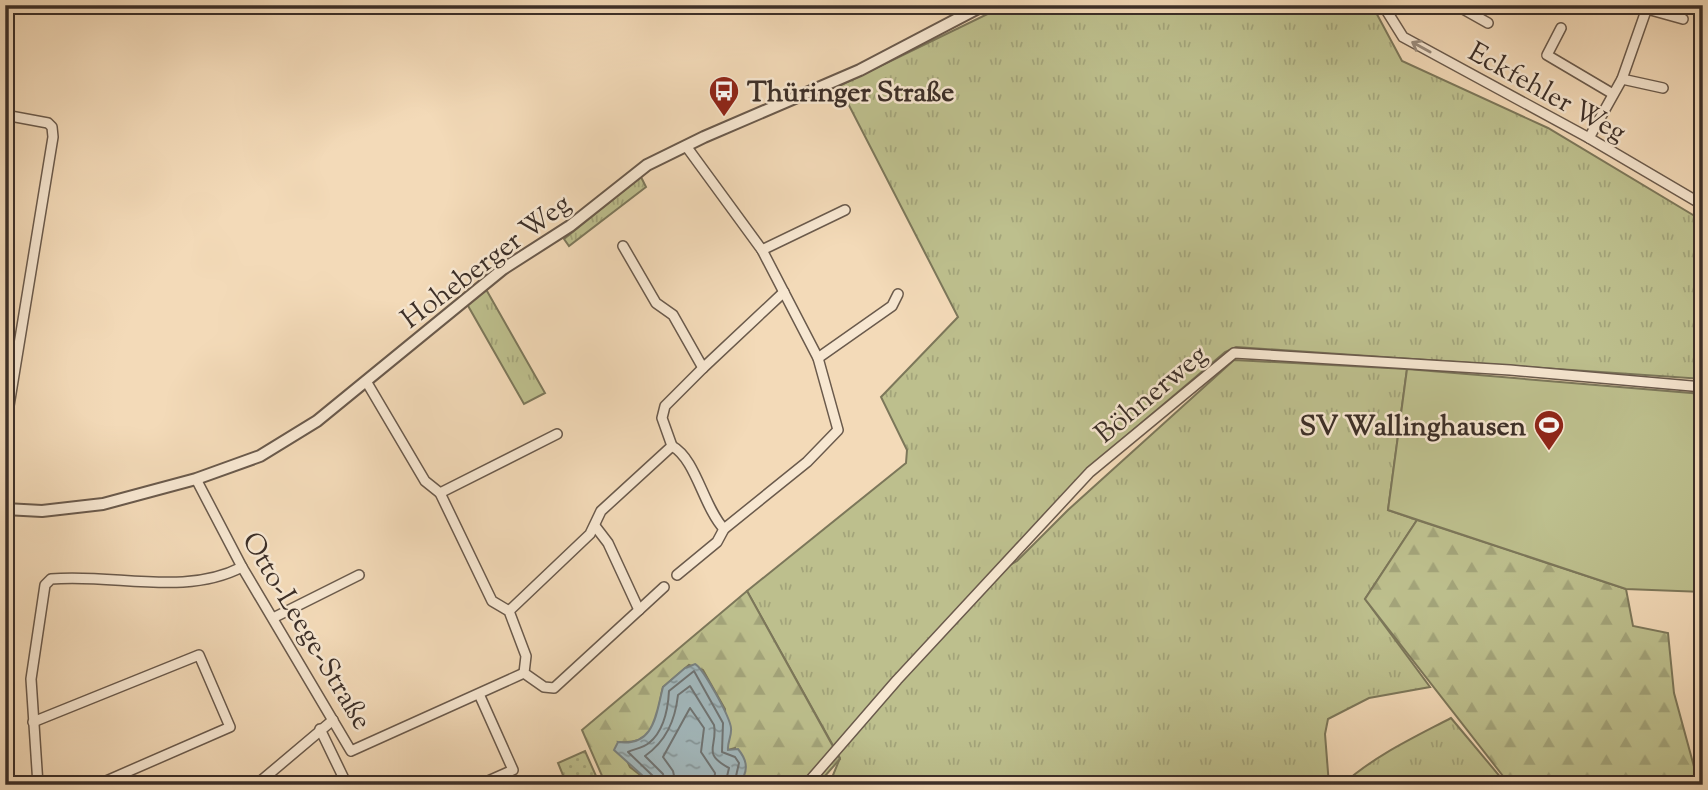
<svg xmlns="http://www.w3.org/2000/svg" width="1708" height="790" font-family="'Sorts Mill Goudy',serif">
<defs>
<pattern id="grass-tufts" width="24" height="20" patternUnits="userSpaceOnUse" patternTransform="scale(1.75)"><rect width="24" height="20" fill="#bdbf8d"/><path d="M3 7l-1-3M5 7V3M7 7l1-3M15 17l-1-3M17 17v-4M19 17l1-3" fill="none" stroke="#a3a47a"/></pattern>
<pattern id="forest-firs" width="22" height="20" patternUnits="userSpaceOnUse" patternTransform="scale(1.75)"><rect width="22" height="20" fill="#bdbf8d"/><path d="M5 1l3.5 6h-7zM16 11l3.5 6h-7z" fill="#a3a47a"/></pattern>
<pattern id="park-dots" width="8" height="8" patternUnits="userSpaceOnUse" patternTransform="scale(1.75)"><rect width="8" height="8" fill="#bdbf8d"/><path d="M2 2h.1M6 6h.1" fill="none" stroke="#a3a47a" stroke-width="1.8" stroke-linecap="round"/></pattern>
<pattern id="water-ripples" width="26" height="14" patternUnits="userSpaceOnUse" patternTransform="scale(1.75)"><rect width="26" height="14" fill="#a2b7bb"/><path d="M2 4q2-2 4 0t4 0M15 11q2-2 4 0t4 0" fill="none" stroke="#859598"/></pattern>
</defs>
<rect width="100%" height="100%" fill="#f3dab8"/>
<filter id="stains"><feTurbulence type="fractalNoise" baseFrequency=".00286" numOctaves="4"/><feColorMatrix values="0 0 0 0 .2 0 0 0 0 .09 0 0 0 0 .02 0 0 0 .5 -.17"/></filter>
<radialGradient id="worn" r=".72"><stop offset=".6" stop-color="#630" stop-opacity="0"/><stop offset="1" stop-color="#630" stop-opacity=".3"/></radialGradient>
<g fill="url(#grass-tufts)" stroke="#7c775a" stroke-width="2">
<polygon points="1006,5 1372,5 1402,61 1548,128 1703,221 1703,379 1236,347 1225,352 1085,471 989,577 1017,561 1068,510 1234,360 1407,369 1388,510 1417,520 1365,599 1430,687 1369,698 1328,719 1325,734 1329,785 829,785 840,758 747,591 906,463 907,450 881,397 958,317 839,86"/>
<polygon points="641,177 646,187 569,246 564,239"/>
<polygon points="483,284 545,393 524,404 467,304"/>
<path d="M1451,718L1507,785H1342C1374,756 1413,738 1451,718Z"/>
</g>
<g fill="url(#forest-firs)" stroke="#7c775a" stroke-width="2">
<polygon points="1417,520 1626,589 1633,626 1668,633 1674,693 1699,785 1510,785 1365,599"/>
<path d="M747,591L840,759L817,785H738L742,781L735,748L728,750L727,746L725,709L703,670L689,665L663,687C656,715 658,746 618,742L630,767L653,785H606L582,730Z"/>
</g>
<polygon fill="url(#park-dots)" stroke="#7c775a" stroke-width="2" points="585,751 600,785 567,785 558,763"/>
<polygon fill="#bdbf8d" stroke="#7c775a" stroke-width="2" points="1407,369 1703,394 1703,592 1626,589 1388,510"/>
<path fill="url(#water-ripples)" stroke="#798180" stroke-width="2" d="M695,664C703,668 730,717 731,728C732,736 727,743 728,750L738,749C748,761 749,772 738,785H653L614,750L618,742C655,747 656,713 663,687L685,668Z"/>
<g fill="none" stroke-linecap="round" stroke-linejoin="round">
<g stroke="#6f7372" stroke-width="2">
<path d="M656,785L654,777L628,752C634,749 643,748 649,743C664,731 668,709 669,691L694,671L723,723L722,752L735,757L739,763L734,785"/>
<path d="M665,785L663,774L645,756C666,741 675,721 678,695L690,686L714,725C718,747 701,753 729,768L725,785"/>
<polyline points="676,785 673,771 663,757 690,708 704,728 701,752 715,773 714,785"/>
</g>
<g stroke="#6a5a4c" stroke-width="12">
<g id="minor">
<polyline points="1383,5 1403,37 1589,138 1703,205"/>
<polyline points="1456,5 1488,23"/>
<polyline points="1647,9 1683,19"/>
<polyline points="1561,28 1547,55 1613,94"/>
<polyline points="1622,79 1663,88"/>
<polyline points="5,115 48,123 52,127 53,137 5,430"/>
<polyline points="1589,138 1622,79 1648,5"/>
<polyline points="623,246 656,303 673,315 703,368 784,292"/>
<polyline points="762,250 845,210"/>
<polyline points="818,358 892,306 898,294"/>
<polyline points="366,381 425,481 440,493 492,601 509,611 526,656 524,673 544,687 554,688 639,610 608,543 595,526"/>
<path d="M672,446C696,459 703,506 724,529"/>
<polyline points="196,479 242,567 351,751 524,673"/>
<polyline points="440,493 557,434"/>
<polyline points="677,575 717,542 724,529 807,462 838,430 818,358 762,250 686,146"/>
<polyline points="639,610 664,587"/>
<polyline points="509,611 590,534 601,511 672,446 662,418 665,406 703,368"/>
<polyline points="273,618 359,575"/>
<polyline points="33,722 199,655 230,727 97,785"/>
<polyline points="320,729 347,785"/>
<path d="M38,785L31,679L45,585L51,579C114,573 184,597 242,567"/>
<polyline points="256,785 333,720"/>
<polyline points="479,785 513,770 479,694"/>
<polyline points="806,785 897,680 1090,472 1234,353 1510,370 1703,387"/>
</g>
</g>
<g stroke="#6a5a4c" stroke-width="14">
<polyline id="tertiary" points="5,509 42,511 103,504 196,479 260,456 317,421 503,269 570,226 647,165 704,137 860,70 984,5"/>
</g>
<use href="#minor" stroke="#f7e7d1" stroke-width="9"/>
<use href="#tertiary" stroke="#f7e7d1" stroke-width="10"/>
</g>
<defs><path id="oneway-shaft" d="M-6 0H5M1.5-3L5.5 0L1.5 3" fill="none" stroke-width="1.6" stroke-linecap="round" stroke-linejoin="round" transform="scale(1.75)"/></defs>
<use stroke="#9a8b7c" href="#oneway-shaft" transform="translate(1421 47) rotate(-151)"/>
<defs>
<g id="bus-pin" transform="scale(1.575)"><path d="M0 17L-7.5 6A9.5 9.5 0 1 1 7.5 6Z" fill="#8f2418" stroke="#f7e7d1"/><path d="M-5-6H5V4H4V6H2V4H-2V6H-4V4H-5ZM-3.5-4V0h7V-4ZM-3.5 1.2v1.5H-2V1.2ZM2 1.2v1.5H3.5V1.2Z" fill="#fff"/></g>
<g id="stadium-pin" transform="scale(1.575)"><path d="M0 17L-7.5 6A9.5 9.5 0 1 1 7.5 6Z" fill="#8f2418" stroke="#f7e7d1"/><path d="M0-5a6.5 5 0 1 0 0 10a6.5 5 0 1 0 0-10ZM-3.5-1.8h7v3.6h-7Z" fill="#fff"/></g>
</defs>
<g fill-rule="evenodd">
<use href="#bus-pin" x="724" y="91"/>
<use href="#stadium-pin" x="1549" y="425"/>
</g>
<g text-anchor="middle" stroke-width="5" stroke-linejoin="round" paint-order="stroke">
<g font-size="28" font-weight="bold" fill="#3c2f28" stroke="#f7e7d1" text-anchor="start">
<text x="747" y="101">Thüringer Straße</text>
<text x="1526" y="435" text-anchor="end">SV Wallinghausen</text>
</g>
<g font-size="28" fill="#3c2f28" stroke="#f7e7d1">
<text transform="translate(1548 91) rotate(29)" y="10">Eckfehler Weg</text>
<text transform="translate(485 260) rotate(-37)" y="10">Hoheberger Weg</text>
<text transform="translate(1150 393) rotate(-40)" y="10">Böhnerweg</text>
<text transform="translate(308 630) rotate(59)" y="10">Otto-Leege-Straße</text>
</g>
</g>
<rect width="1708" height="790" fill="none" stroke="#f3dab8" stroke-width="28"/>
<rect x="7" y="7" width="1694" height="776" fill="none" stroke="#3c2f28" stroke-width="3.5"/>
<rect x="14" y="14" width="1680" height="762" fill="none" stroke="#3c2f28" stroke-width="2"/>
<rect width="100%" height="100%" filter="url(#stains)"/>
<rect width="100%" height="100%" fill="url(#worn)"/>
</svg>
